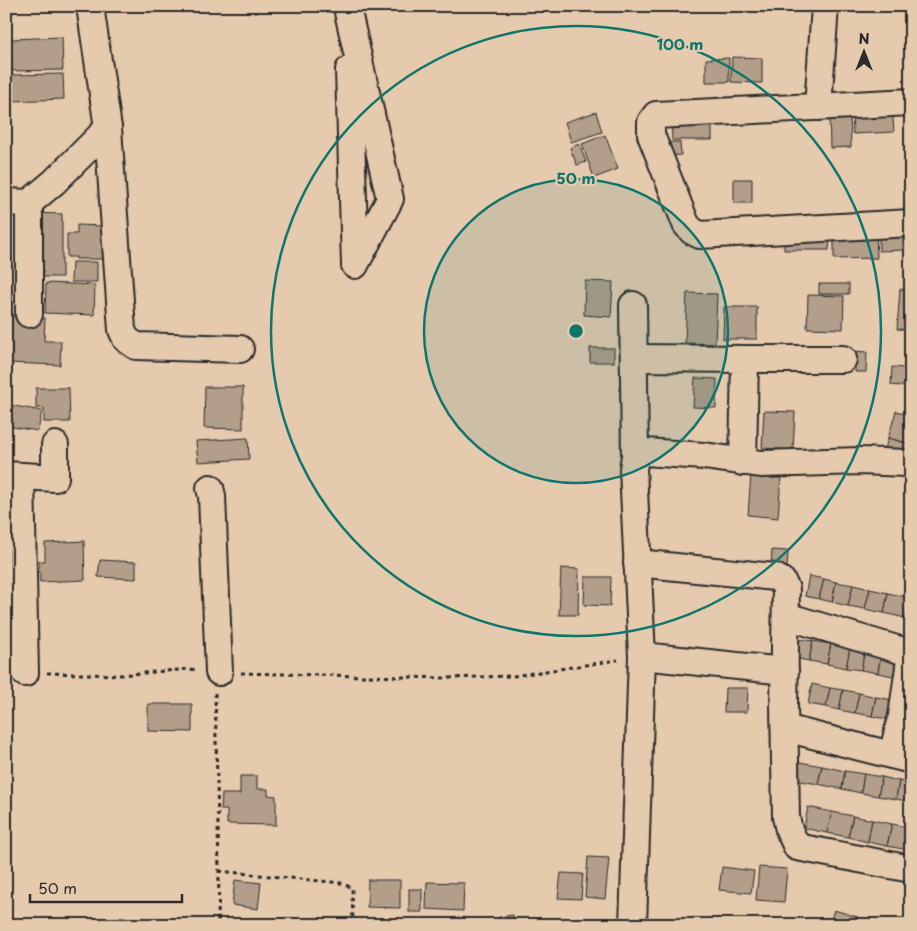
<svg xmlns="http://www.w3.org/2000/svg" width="917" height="931" font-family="'Playpen Sans',sans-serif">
<rect width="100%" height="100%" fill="#e6caad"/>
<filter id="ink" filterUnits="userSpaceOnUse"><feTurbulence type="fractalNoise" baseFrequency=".02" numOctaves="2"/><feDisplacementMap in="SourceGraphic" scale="10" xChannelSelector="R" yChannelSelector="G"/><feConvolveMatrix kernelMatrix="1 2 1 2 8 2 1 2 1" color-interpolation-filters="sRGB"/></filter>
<g filter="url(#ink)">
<g fill="#b29e89" stroke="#2b2b2b">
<polygon points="62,37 63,70 12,71 11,39"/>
<polygon points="732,57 762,58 762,83 731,82"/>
<polygon points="729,58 729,82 706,82 706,59"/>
<polygon points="63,74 64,99 13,101 12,75"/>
<polygon points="892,106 894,132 853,134 852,109"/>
<polygon points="829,111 850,111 851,147 830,148"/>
<polygon points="596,112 602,132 571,142 565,122"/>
<polygon points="712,118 712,140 672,140 671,119"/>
<polygon points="605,135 618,169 594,178 582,144"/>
<polygon points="660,142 680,142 681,155 660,156"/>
<polygon points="579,144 586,162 577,165 570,148"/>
<rect x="734" y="179" width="18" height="24"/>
<polygon points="33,213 62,214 62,277 32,277"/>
<polygon points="77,225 104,226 104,259 76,259 76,257 67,257 67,234 77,234"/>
<polygon points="879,230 903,230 903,250 879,251"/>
<polygon points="876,231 877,258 834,259 834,232"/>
<polygon points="784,234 830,234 829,250 784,250"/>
<polygon points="72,262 97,262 97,282 71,282"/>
<polygon points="585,281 613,282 611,317 584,315"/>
<polygon points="46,283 95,285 94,315 45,313"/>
<rect x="819" y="284" width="30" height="10"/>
<polygon points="900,289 911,290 911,330 897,329"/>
<polygon points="687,293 717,294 715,344 685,343"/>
<polygon points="808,295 844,296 843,329 807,328"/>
<polygon points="724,307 757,307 757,339 723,339"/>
<polygon points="6,316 45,318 44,341 61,341 60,365 6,363"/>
<polygon points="906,343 911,344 911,387 891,385 892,367 904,368"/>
<rect x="590" y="348" width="24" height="14"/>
<polygon points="855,351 867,352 866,372 855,372"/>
<polygon points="695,378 717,379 716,408 693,407"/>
<polygon points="205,387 243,387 243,429 204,428"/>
<polygon points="36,388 69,388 70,422 44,422 44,408 36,408"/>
<polygon points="9,405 42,411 38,431 6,426"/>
<polygon points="764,411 795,412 793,450 762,448"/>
<polygon points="896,411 911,415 911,444 888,438"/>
<polygon points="248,438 249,459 198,462 196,441"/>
<polygon points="888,438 909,444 904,462 883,456"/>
<polygon points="751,474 781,476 778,518 748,515"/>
<polygon points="84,541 85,580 40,582 39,561 45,561 45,543"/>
<polygon points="772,550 788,551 787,569 771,568"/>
<polygon points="100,560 136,562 136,579 98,577"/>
<polygon points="561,568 579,569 578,615 559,615"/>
<polygon points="809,576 824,579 819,599 805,596"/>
<polygon points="585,577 611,577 610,606 584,605"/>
<polygon points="824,579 836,582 832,602 819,599"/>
<polygon points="836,582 853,585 848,606 832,602"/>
<polygon points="853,585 870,589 865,609 848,606"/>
<polygon points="870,589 888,593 884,613 865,609"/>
<polygon points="888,593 910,598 905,618 884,613"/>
<polygon points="910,598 911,598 911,619 905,618"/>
<polygon points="798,639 813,641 809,661 794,658"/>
<polygon points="813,641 831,644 827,664 809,661"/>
<polygon points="831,644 850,648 846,668 827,664"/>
<polygon points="850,648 865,650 861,670 846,668"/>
<polygon points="865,650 881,653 878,673 861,670"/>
<polygon points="881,653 902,657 898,677 878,673"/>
<polygon points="812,684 830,688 826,707 808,704"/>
<polygon points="725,688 748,688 747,712 724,712"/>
<polygon points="830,688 843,690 839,710 826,707"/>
<polygon points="843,690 859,693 855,713 839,710"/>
<polygon points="859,693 876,697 872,716 855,713"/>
<polygon points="876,697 899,701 895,721 872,716"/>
<polygon points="148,704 192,704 192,732 148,731"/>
<polygon points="799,762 822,766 818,784 796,780"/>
<polygon points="822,766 845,771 842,789 818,784"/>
<polygon points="845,771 864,774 861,793 842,789"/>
<polygon points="864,774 882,777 878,796 861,793"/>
<polygon points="240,776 257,776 257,789 268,789 268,795 276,796 276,825 227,824 227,810 221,810 222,794 240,794"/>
<polygon points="882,777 899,781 896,799 878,796"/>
<polygon points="899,781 911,783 911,802 896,799"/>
<polygon points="808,807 832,812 827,833 804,828"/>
<polygon points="832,812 853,816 848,837 827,833"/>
<polygon points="853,816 872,820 868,842 848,837"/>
<polygon points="872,820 892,824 887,846 868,842"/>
<polygon points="892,824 911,828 908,850 887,846"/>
<polygon points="588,857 609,858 605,899 585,897"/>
<polygon points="722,867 754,871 751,893 719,890"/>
<polygon points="759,867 787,869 784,902 756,900"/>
<polygon points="561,873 583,874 581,899 558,898"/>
<polygon points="235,880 261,883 258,909 232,905"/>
<polygon points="368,880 400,880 400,908 367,907"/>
<polygon points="427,882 464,883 463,911 426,909"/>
<rect x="409" y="889" width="13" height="23"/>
<polygon points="834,910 858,917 855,925 829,925"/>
<polygon points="513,915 514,925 500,925 499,917"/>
</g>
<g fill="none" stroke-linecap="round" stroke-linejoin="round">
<g stroke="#2b2b2b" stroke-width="30">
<g id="minor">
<polyline points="90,6 108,128 122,330 126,339 136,346 240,349"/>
<polyline points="348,12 390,199 355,265"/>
<polyline points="349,70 355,264"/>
<polyline points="911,102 656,115 651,122 651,135 686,224 692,231 700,235 911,223"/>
<polyline points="818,107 825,6"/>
<polyline points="6,202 29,203 54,182 108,128"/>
<polyline points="29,203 29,314"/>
<polyline points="633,305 635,456"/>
<polyline points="634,358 745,359 743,462"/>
<polyline points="745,359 843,359"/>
<polyline points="6,475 55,478 55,445"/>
<polyline points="21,476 25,673"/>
<polyline points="210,488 212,496 219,672"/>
<polyline points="637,563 775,577 782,581 786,589 784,705 786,817 789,830 797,847 911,869"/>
<polyline points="786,616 910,653"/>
<polyline points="642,656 785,671"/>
<polyline points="785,728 911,760"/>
<polyline points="892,755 902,716 911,653"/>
<polyline points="633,925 642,656 633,469 635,456 645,452 704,456 761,464 861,461 905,463 911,466"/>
</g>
</g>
<g stroke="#2b2b2b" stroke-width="3" stroke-dasharray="4 4" stroke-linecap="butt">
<polyline points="47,673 120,675 189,669 198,670"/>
<polyline points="241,673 446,678 513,676 618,660"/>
<polyline points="215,693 219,871 218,925"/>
<polyline points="219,871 341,883 352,888 353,925"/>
</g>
<use href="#minor" stroke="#e6caad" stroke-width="26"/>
</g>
</g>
<circle cx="576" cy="331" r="152" fill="#0f766e" fill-opacity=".12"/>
<g fill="none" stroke="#0f766e" stroke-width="2.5">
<circle cx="576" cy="331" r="152"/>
<circle cx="576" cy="331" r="305"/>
</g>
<circle cx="576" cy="331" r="8" fill="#0f766e" stroke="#e6caad" stroke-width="2.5"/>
<g font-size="15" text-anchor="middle" font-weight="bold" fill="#0f766e" stroke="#e6caad" stroke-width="4.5" stroke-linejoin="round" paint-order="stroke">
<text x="680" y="50">100 m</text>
<text x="576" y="184">50 m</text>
</g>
<rect width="917" height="931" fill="none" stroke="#e6caad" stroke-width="25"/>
<rect x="12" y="12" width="892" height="906" fill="none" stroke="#2b2b2b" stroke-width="2" filter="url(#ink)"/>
<g transform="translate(864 52)" stroke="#e6caad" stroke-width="4" paint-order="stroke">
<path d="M0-4L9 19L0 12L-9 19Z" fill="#2b2b2b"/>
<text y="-8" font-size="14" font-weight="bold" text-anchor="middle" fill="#2b2b2b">N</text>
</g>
<path d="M30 894v8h152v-8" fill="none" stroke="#2b2b2b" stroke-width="2.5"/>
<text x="38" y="894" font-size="15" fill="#2b2b2b" stroke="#e6caad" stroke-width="4" paint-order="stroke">50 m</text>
</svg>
